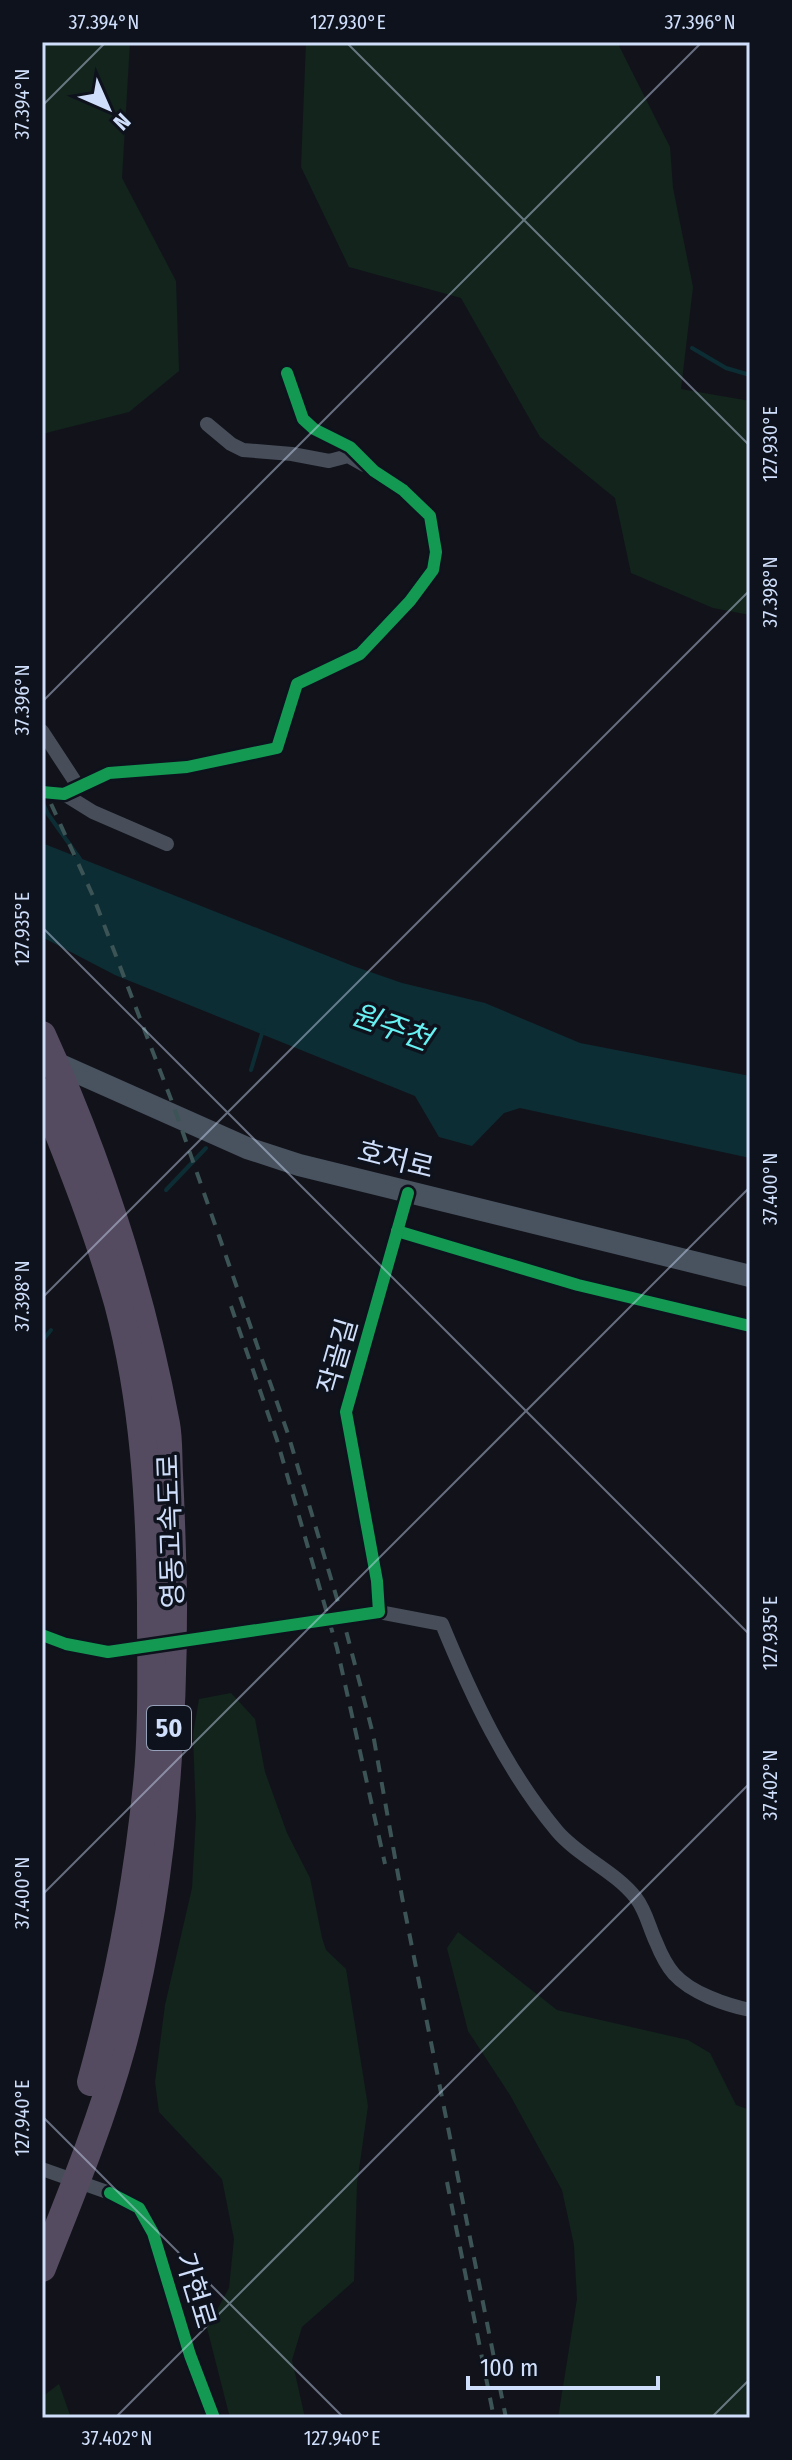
<svg xmlns="http://www.w3.org/2000/svg" width="792" height="2460" font-family="'Fira Sans Condensed','Noto Sans KR',sans-serif">
<rect width="100%" height="100%" fill="#12131a"/>
<g fill="#12241c">
<polygon points="42,42 130,42 122,178 176,281 179,371 129,412 42,434"/>
<polygon points="306,42 617,42 670,147 673,188 693,287 681,389 750,401 750,615 713,608 631,573 615,498 540,437 461,298 349,267 301,167"/>
<polygon points="231,1693 255,1719 265,1772 287,1833 310,1878 322,1938 326,1950 346,1969 368,2106 357,2183 354,2281 302,2327 292,2360 305,2418 230,2418 207,2328 229,2288 234,2239 222,2179 159,2112 155,2082 165,2005 192,1888 196,1817 193,1734 199,1699"/>
<polygon points="458,1932 557,2010 688,2040 710,2053 736,2105 750,2110 750,2418 558,2418 577,2299 574,2245 562,2190 510,2095 468,2031 447,1948"/>
<polygon points="59,2384 71,2418 42,2418 42,2397"/>
</g>
<polygon fill="#0d2d34" points="42,843 353,966 402,983 485,1003 580,1043 750,1076 750,1158 520,1108 504,1113 472,1146 439,1137 415,1096 115,975 42,937"/>
<g fill="none" stroke-linecap="round" stroke-linejoin="round">
<g stroke="#0d2d34" stroke-width="4">
<polyline points="692,348 726,368 750,375"/>
<polyline points="42,801 48,814 80,859"/>
<polyline points="251,1070 263,1030"/>
<polyline points="166,1190 206,1148"/>
<polyline points="42,1341 51,1330"/>
</g>
<g stroke="#2e313c" stroke-width="14" stroke-dasharray="14 7" stroke-linecap="butt">
<polyline points="288,1626 362,1615"/>
<polyline points="108,1652 225,1634"/>
</g>
<g stroke="#474e5a" stroke-width="14">
<polyline points="207,424 231,444 243,450 292,454 329,461 348,456 364,465"/>
<polyline points="42,731 78,786"/>
<polyline points="42,792 64,794 109,773 187,767 277,748 297,684 360,654 410,601 433,570 436,552 430,516 403,490 374,471 350,447 314,429 303,419 287,373"/>
<polyline points="64,794 93,812 167,844"/>
<path d="M379,1612L442,1624C472,1697 506,1770 557,1831C579,1857 615,1871 636,1898C646,1911 649,1927 656,1942C660,1952 667,1966 674,1974C691,1993 726,2005 750,2010"/>
<polyline points="362,1615 379,1612 377,1581 346,1412 408,1193"/>
<polyline points="225,1634 288,1626"/>
<polyline points="42,1635 66,1644 108,1652"/>
<polyline points="42,2169 110,2193 139,2208 153,2233 190,2355 214,2418"/>
</g>
<polyline stroke="#495360" stroke-width="22" points="47,1059 247,1148 299,1165 750,1276"/>
<g stroke="#554b60" stroke-width="28">
<path d="M42,1035C98,1158 141,1290 166,1424C169,1440 168,1458 169,1475C171,1513 172,1551 173,1590C174,1742 162,1898 122,2046C101,2122 71,2195 42,2268"/>
<path d="M42,1092C70,1161 98,1232 118,1303C144,1401 150,1503 151,1603C151,1663 153,1725 147,1785C137,1885 118,1985 91,2082"/>
</g>
<g stroke="#3c5455" stroke-width="4" stroke-dasharray="12 10" stroke-linecap="butt">
<polyline points="42,784 93,896 174,1107 288,1434 343,1619 373,1734 402,1897 506,2418"/>
<polyline points="231,1306 277,1440 337,1648 385,1864"/>
<polyline points="447,2182 494,2418"/>
</g>
<g stroke="#0e121d" stroke-width="17">
<g id="cycleway">
<polyline points="42,792 64,794 109,773 187,767 277,748 297,684 360,654 410,601 433,570 436,552 430,516 403,490 374,471 350,447 314,429 303,419 287,373"/>
<polyline points="397,1231 578,1285 750,1326"/>
<polyline points="42,1635 66,1644 108,1652 379,1612 377,1581 346,1412 408,1193"/>
<polyline points="110,2193 139,2208 153,2233 190,2355 214,2418"/>
</g>
</g>
<use href="#cycleway" stroke="#139951" stroke-width="12"/>
</g>
<path fill="none" stroke="#cfdefa" stroke-width="2" stroke-opacity="0.45" d="M346,42L750,446M42,106L106,42M42,702L702,42M42,927L750,1635M42,1298L750,590M42,1895L750,1187M42,2116L344,2418M115,2418L750,1783M711,2418L750,2379"/>
<g text-anchor="middle" stroke-width="7" stroke-linejoin="round" paint-order="stroke">
<rect fill="#0e121d" stroke="#95a1b8" stroke-width="2" x="147" y="1706" width="44" height="44" rx="6"/>
<g font-size="26" font-weight="bold" fill="#cfdefa">
<text x="169" y="1737">50</text>
</g>
<g font-size="28" fill="#cfdefa" stroke="#0e121d">
<text transform="translate(396 1159) rotate(14)" y="10">호저로</text>
<text transform="translate(337 1356) rotate(-74)" y="10">작골길</text>
<text transform="translate(170 1531) rotate(-92)" y="10">영동고속도로</text>
<text transform="translate(196 2290) rotate(73)" y="10">가현로</text>
</g>
<g font-size="30" font-style="italic" fill="#67f0f1" stroke="#0e121d">
<text transform="translate(391 1027) rotate(20)" y="10">원주천</text>
</g>
</g>
<rect width="792" height="2460" fill="none" stroke="#0e121d" stroke-width="88"/>
<g transform="translate(108 108) rotate(135)" stroke="#0e121d" stroke-width="6" paint-order="stroke">
<path d="M0-6L14 30L0 20L-14 30Z" fill="#cfdefa"/>
<text y="-12" font-size="22" font-weight="bold" text-anchor="middle" fill="#cfdefa">N</text>
</g>
<path d="M468 2376v12h190v-12" fill="none" stroke="#cfdefa" stroke-width="4"/>
<text x="480" y="2376" font-size="24" fill="#cfdefa" stroke="#0e121d" stroke-width="6" paint-order="stroke">100 m</text>
<rect x="44" y="44" width="704" height="2372" fill="none" stroke="#cfdefa" stroke-width="3"/>
<g font-size="20" text-anchor="middle" fill="#cfdefa">
<text x="104" y="29">37.394°N</text>
<text x="348" y="29">127.930°E</text>
<text x="700" y="29">37.396°N</text>
<text transform="translate(22 104) rotate(-90)" y="7">37.394°N</text>
<text transform="translate(770 444) rotate(-90)" y="7">127.930°E</text>
<text transform="translate(770 592) rotate(-90)" y="7">37.398°N</text>
<text transform="translate(22 700) rotate(-90)" y="7">37.396°N</text>
<text transform="translate(22 929) rotate(-90)" y="7">127.935°E</text>
<text transform="translate(770 1189) rotate(-90)" y="7">37.400°N</text>
<text transform="translate(22 1296) rotate(-90)" y="7">37.398°N</text>
<text transform="translate(770 1633) rotate(-90)" y="7">127.935°E</text>
<text transform="translate(770 1785) rotate(-90)" y="7">37.402°N</text>
<text transform="translate(22 1893) rotate(-90)" y="7">37.400°N</text>
<text transform="translate(22 2118) rotate(-90)" y="7">127.940°E</text>
<text x="117" y="2445">37.402°N</text>
<text x="342" y="2445">127.940°E</text>
</g>
</svg>
